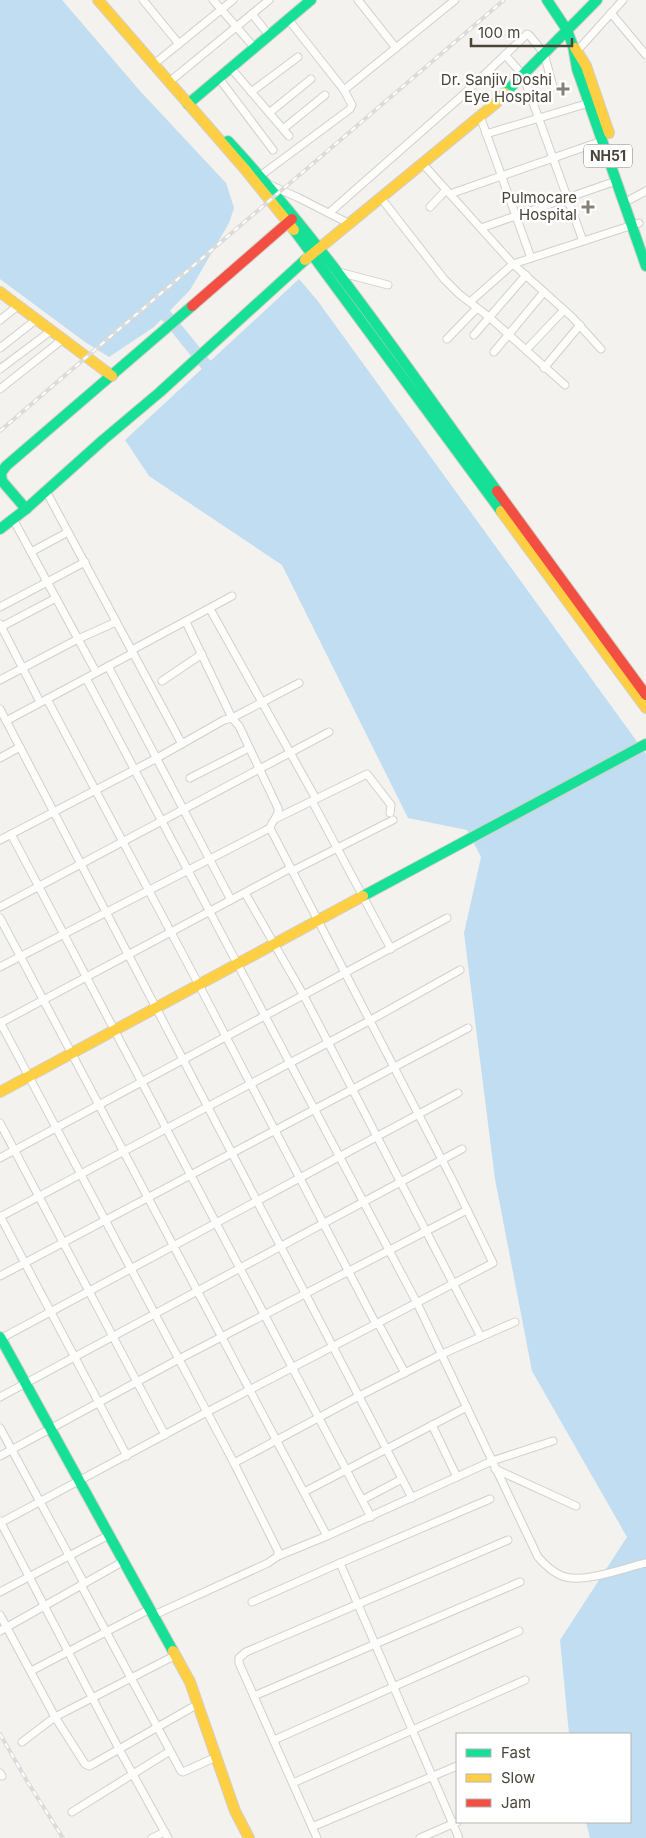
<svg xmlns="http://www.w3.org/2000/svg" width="646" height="1838" font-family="Inter,sans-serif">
<rect width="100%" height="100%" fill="#f4f2ee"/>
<g fill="#c0ddf1">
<polygon points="0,0 62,0 140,91 226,183 234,208 229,223 190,290 154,327 109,357 85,342 0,279"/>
<polygon points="299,279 317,300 646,754 646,1838 590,1838 586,1822 630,1822 630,1734 569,1734 560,1640 627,1537 532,1371 495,1179 464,933 481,857 467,830 408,818 282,565 149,476 125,440"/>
</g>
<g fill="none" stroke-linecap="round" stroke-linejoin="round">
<polyline stroke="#c0ddf1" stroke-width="12" points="155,302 216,377"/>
<g stroke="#d2d0cb" stroke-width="9">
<g id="street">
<polyline points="143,0 179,44"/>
<polyline points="213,0 254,47"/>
<polyline points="358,0 396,48"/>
<polyline points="611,13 646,55"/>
<polyline points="252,14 269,35"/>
<polyline points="577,51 623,0"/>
<polyline points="505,55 523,75 583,241"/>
<polyline points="159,60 233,0"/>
<polyline points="230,67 289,136"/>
<polyline points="218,77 273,150"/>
<polyline points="174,78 269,0"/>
<polyline points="344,90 455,0"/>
<polyline points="251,92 298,57"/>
<polyline points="269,113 311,79"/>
<polyline points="480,116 531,258"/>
<polyline points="283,129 325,95"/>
<polyline points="486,134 589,103"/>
<polyline points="422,163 513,264 572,317 601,349"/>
<polyline points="260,176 350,109 352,105 344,90 288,19"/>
<polyline points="270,185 299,198 350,224"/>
<polyline points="450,194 602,141"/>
<polyline points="381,198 444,279 459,294 489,317 565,385"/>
<polyline points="631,199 646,191"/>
<polyline points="430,207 446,190"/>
<polyline points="329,213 463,95 527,34 529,35 544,53 553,87"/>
<polyline points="481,228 616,181"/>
<polyline points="335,271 388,285"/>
<polyline points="470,302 513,264 639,223"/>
<polyline points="0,320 19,305"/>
<polyline points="474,335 526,275"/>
<polyline points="447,339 477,308"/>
<polyline points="0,348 37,319"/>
<polyline points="526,350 564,310"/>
<polyline points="494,352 544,292"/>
<polyline points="544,368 580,325"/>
<polyline points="0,369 52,330"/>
<polyline points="0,389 63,339"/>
<polyline points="46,491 182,744"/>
<polyline points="13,519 96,672"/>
<polyline points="31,552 68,532"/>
<polyline points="0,607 85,562"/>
<polyline points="210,609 316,799"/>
<polyline points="186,622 232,718 299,683"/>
<polyline points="0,624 40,702"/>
<polyline points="1,627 56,598"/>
<polyline points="132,650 232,596"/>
<polyline points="108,666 231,900"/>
<path d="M86,678L417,1303L538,1557C545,1565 552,1572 562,1576C583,1584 624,1568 646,1563"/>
<polyline points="0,680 78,639 116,622"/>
<polyline points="162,681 202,654"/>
<polyline points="47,699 199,985 376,1324"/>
<polyline points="0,709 412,1498"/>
<polyline points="6,721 133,653"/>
<polyline points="0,758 20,747"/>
<polyline points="190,778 249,748"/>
<polyline points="312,801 391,949"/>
<polyline points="277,818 367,774 391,805 390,813"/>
<polyline points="11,834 371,1517"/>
<path d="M0,840L157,758L224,720L232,718L239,726L278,808C280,817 272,819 270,828L453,1181L493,1263L207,1412L0,1523"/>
<polyline points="292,871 393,820"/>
<polyline points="245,893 304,996 481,1337"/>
<polyline points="0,907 329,732"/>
<polyline points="0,918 327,1536"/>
<polyline points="0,967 270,828"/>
<polyline points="0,1022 234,1463 278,1551 278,1556 268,1563 154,1615"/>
<polyline points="0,1023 291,868"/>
<polyline points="0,1123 165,1435"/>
<polyline points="0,1158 447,918"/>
<polyline points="0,1216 127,1456"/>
<polyline points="0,1217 369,1021 460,970"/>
<polyline points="0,1276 468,1028"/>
<polyline points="378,1323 405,1373"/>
<polyline points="0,1339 458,1093"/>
<polyline points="0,1397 462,1149"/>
<polyline points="432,1425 457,1477"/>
<polyline points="0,1428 84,1583"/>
<polyline points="0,1456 179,1359 467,1210"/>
<polyline points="234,1463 359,1396 442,1354 515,1322"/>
<polyline points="495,1469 576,1506"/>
<polyline points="304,1492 467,1407"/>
<polyline points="362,1500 402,1479"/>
<polyline points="0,1521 119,1749 168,1838"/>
<polyline points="278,1556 327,1536 492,1461 553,1441"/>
<polyline points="340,1563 459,1838"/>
<polyline points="81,1585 181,1771 183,1772 216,1757"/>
<polyline points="0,1592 109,1535"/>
<polyline points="252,1602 340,1563 490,1499"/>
<polyline points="0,1615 55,1717 85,1764 89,1766 93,1764 198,1704"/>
<polyline points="0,1631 124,1561"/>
<polyline points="31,1671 150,1609"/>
<polyline points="254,1696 520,1582"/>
<polyline points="274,1740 519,1631"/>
<polyline points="22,1742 55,1717 176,1655"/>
<polyline points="0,1773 2,1776"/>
<polyline points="293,1783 525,1680"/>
<polyline points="72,1812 170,1751"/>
<polyline points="312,1827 457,1766"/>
<polyline points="152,1838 165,1832"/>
<polyline points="317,1838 239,1663 239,1658 246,1652 508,1540"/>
<polyline points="420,1838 457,1822"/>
</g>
</g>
<g stroke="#d3cfc5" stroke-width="12">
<g id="fast">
<polyline points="547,0 567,30 573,46 577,69 646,266"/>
<polyline points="505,93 597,0"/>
<polyline points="188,104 311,0"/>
<path d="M228,141C328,248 410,373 497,491"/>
<polyline points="294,230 501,511"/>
<polyline points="26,509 2,481 1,473 6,466 192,306"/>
<polyline points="0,529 26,509 103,440 160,392 305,260"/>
<polyline points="363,896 646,744"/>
<polyline points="0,1337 173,1651"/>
</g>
</g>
<g stroke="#d3cfc5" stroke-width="12">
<g id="slow">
<polyline points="98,0 244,168 294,230"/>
<polyline points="575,48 586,66 609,133"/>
<polyline points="305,260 496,103 505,93"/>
<polyline points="0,292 112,376"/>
<polyline points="501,511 646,708"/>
<polyline points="0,1092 363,896"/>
<polyline points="173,1651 190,1682 235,1811 249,1838"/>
</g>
</g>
<g stroke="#d3cfc5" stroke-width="12">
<g id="jam">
<polyline points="192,306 292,219"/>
<polyline points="497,491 646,695"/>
</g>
</g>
<use href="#street" stroke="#fdfdfc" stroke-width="7"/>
<use href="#fast" stroke="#16e098" stroke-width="10"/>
<use href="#slow" stroke="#ffcf43" stroke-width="10"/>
<use href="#jam" stroke="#f24e42" stroke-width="10"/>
<g stroke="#dbdbda" stroke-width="4">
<g id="rail">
<polyline points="0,431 504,0"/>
<polyline points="0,1734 27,1781 63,1838"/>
</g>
</g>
<use href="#rail" stroke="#fff" stroke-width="2" stroke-dasharray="5.5" stroke-linecap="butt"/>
</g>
<g fill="#868178" stroke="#fff" stroke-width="2">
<path d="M560.5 81.5h5v5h5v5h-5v5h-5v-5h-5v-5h5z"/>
<path d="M585.5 199.5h5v5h5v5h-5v5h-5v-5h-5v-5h5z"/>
</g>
<g text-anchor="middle" stroke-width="5" stroke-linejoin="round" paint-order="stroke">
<rect fill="#fff" stroke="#817c74" stroke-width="1" x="584" y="144.5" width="48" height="23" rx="4"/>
<g font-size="14" font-weight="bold" fill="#4b4439">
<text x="608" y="161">NH51</text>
</g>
<g font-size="15" fill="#4b4439" stroke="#fff" text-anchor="end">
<text x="552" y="85">Dr. Sanjiv Doshi<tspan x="552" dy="17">Eye Hospital</tspan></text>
<text x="577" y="203">Pulmocare<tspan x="577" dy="17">Hospital</tspan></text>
</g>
</g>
<rect x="456" y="1733" width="175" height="90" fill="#ffffff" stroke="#b7b4b0"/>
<rect x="466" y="1749" width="25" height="8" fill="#16e098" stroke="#b7b4b0"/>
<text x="501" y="1758" font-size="15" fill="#4b4439">Fast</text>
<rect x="466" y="1774" width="25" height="8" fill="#ffcf43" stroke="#b7b4b0"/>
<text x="501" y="1783" font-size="15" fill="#4b4439">Slow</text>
<rect x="466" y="1799" width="25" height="8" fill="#f24e42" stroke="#b7b4b0"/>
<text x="501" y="1808" font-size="15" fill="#4b4439">Jam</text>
<path d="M471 38v8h101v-8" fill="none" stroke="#4b4439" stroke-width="2.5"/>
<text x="478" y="38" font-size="15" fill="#4b4439" stroke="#ffffff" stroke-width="4" paint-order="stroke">100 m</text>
</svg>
